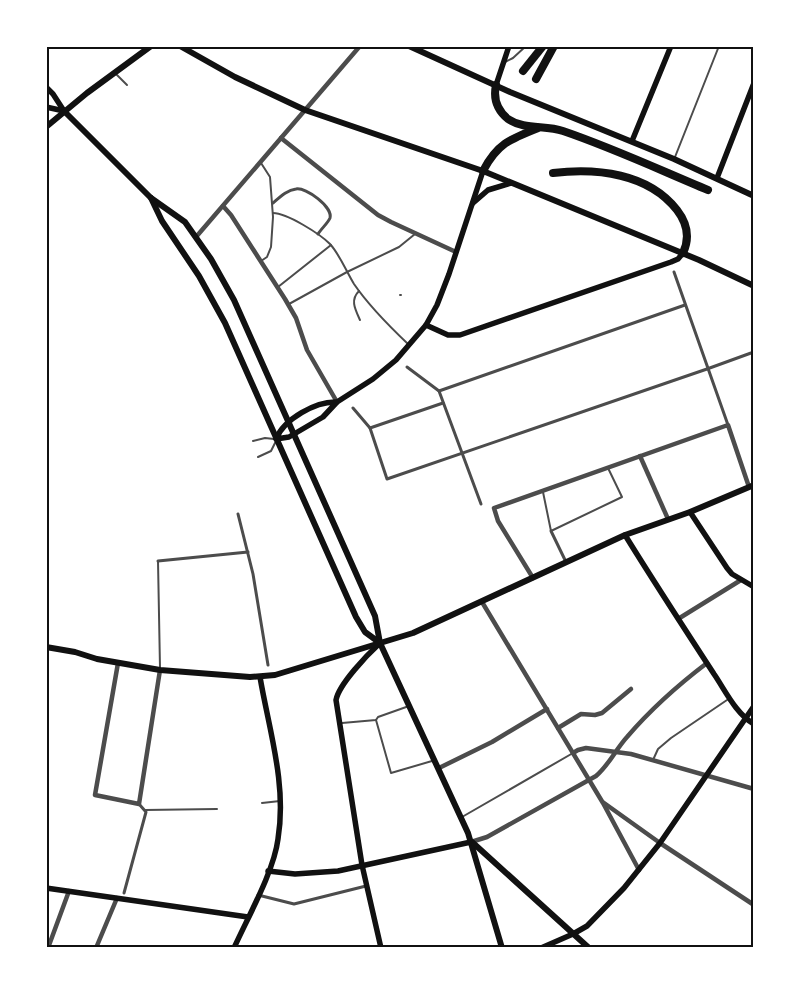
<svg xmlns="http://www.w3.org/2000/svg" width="800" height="994" font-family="Montserrat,sans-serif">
<rect width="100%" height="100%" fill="#fff"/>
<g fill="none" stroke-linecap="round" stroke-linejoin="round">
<g stroke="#4c4c4c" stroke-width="2">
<polyline points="505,62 513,58 526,46"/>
<polyline points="117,75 127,85"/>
<polyline points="675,157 719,46"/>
<path d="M273,213C287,213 320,234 330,244C340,255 346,271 354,284C369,306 388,325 408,344"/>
<polyline points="261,261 267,257 271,247 273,217 270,177 261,163"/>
<polyline points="278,287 331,245"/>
<path d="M359,291C350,300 355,309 360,320"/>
<polyline points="400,295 401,295"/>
<polyline points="289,304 347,272 399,247 415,234"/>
<polyline points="253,441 265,438 274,439"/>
<polyline points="258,457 271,451 276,441"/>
<polyline points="543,492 551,531 622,497 608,468"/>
<polyline points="158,561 160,668"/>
<polyline points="376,720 391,773 432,761"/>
<polyline points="342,723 376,720 378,717 409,706"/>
<polyline points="653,760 658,749 671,738 727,700"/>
<polyline points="262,803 280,801"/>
<polyline points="145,810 217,809"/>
<polyline points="462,817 573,753"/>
</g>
<g stroke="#4c4c4c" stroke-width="3">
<path d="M273,203C280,197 287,190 296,189C306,187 333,207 330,218C328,223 321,229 318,234"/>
<polyline points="674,272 728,425"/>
<polyline points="407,367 439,391 481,504"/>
<polyline points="439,391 685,305"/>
<polyline points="353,408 370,428 387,479 707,369 751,353"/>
<polyline points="370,428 443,403"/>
<polyline points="238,514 253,574 268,665"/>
<polyline points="551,531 566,562"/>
<polyline points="158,561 248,552"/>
<polyline points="124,893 146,812 139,804"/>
<polyline points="258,895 294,904 366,886"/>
</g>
<g stroke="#4c4c4c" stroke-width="4.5">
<polyline points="281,138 378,215 391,222 456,252"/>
<polyline points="223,206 231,215 285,299 296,318 307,350 337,402"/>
<polyline points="196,237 360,46"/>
<polyline points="640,456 668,519"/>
<polyline points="533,578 498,521 494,508 728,425 749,487"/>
<polyline points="482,602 603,803 639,870"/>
<polyline points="678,619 741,580"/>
<polyline points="118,663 95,795 139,804 160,670"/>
<polyline points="558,728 581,714 595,715 602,713 631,689"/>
<polyline points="573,753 578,750 586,748 631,754 754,789"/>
<polyline points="439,768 492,742 547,709"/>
<polyline points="604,803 660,843 754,905"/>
<path d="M471,842L487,837L596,776C609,765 616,749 627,737C651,709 678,685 707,663"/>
<polyline points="48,948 69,891"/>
<polyline points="96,948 117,898"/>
</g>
<g stroke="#111" stroke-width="5.5">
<polyline points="496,85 509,46"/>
<polyline points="46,87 53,94 64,111"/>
<polyline points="46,107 64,111"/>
<polyline points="632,141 671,46"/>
<polyline points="717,178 754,83"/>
<polyline points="473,203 488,190 511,183"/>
<polyline points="426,325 448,335 460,335 671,262 678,259 683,253"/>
<path d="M337,402C316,401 284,419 276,439L289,437L323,417L337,402L373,379L396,360L426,325L437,305L449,274L483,171"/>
<polyline points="690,512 727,568 732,574 754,587"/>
<path d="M625,535C654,582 684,628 714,674C725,690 736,714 754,724"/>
<path d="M380,643C368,654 339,684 336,700L362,865L381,948"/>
<polyline points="268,871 295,874 338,871 471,842"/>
<polyline points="46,888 248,917"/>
<path d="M234,948C248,917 274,871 278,839C287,784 269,730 260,677"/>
<polyline points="541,948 573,934 587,926 624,888 660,843 754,706"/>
</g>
<g stroke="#111" stroke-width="6">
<polyline points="180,46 235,77 305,110 483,171 699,260 754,286"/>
<polyline points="409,46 510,92 674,159 754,196"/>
<polyline points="64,111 151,198 185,222 211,259 234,300 375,616 380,643 468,833 502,948"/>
<polyline points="46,127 87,93 151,46"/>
<polyline points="151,198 162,221 199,276 225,323 356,617 365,632 380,643"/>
<polyline points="46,647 75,652 97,659 160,670 250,677 275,675 413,633 625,535 690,512 754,485"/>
<polyline points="472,842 589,948"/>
</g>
<g stroke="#111" stroke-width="8">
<polyline points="523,71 543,46"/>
<polyline points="536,79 554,46"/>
<path d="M496,85C493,99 497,110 508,119C524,130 545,125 563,131C613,148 660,170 708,190"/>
<path d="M483,171C497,144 510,139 538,128"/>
<path d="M553,173C597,168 648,173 677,210C687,223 690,238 683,253"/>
</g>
</g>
<rect width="800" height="994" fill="none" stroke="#ffffff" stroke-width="95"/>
<rect x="48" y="48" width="704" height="898" fill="none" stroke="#111" stroke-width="2"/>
</svg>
